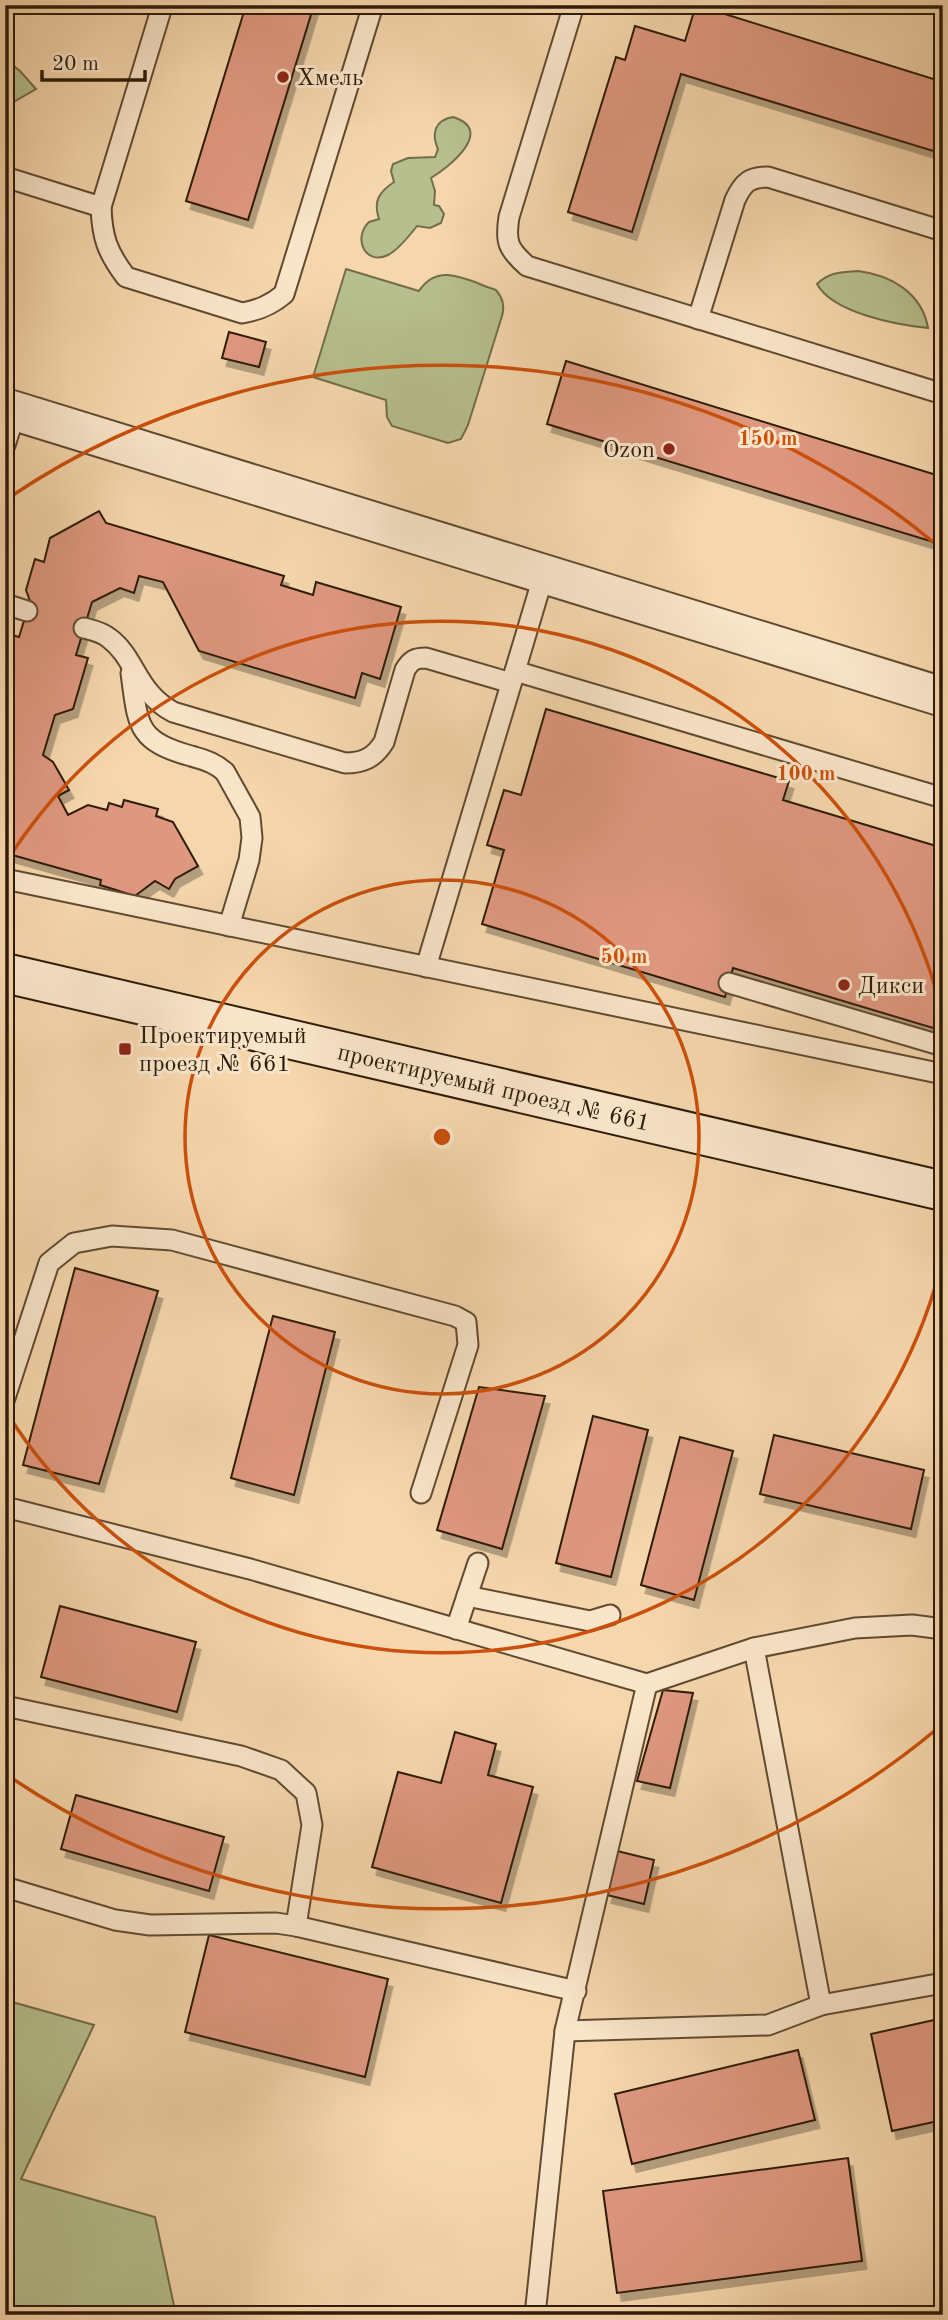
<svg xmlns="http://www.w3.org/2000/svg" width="948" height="2320" font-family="'Old Standard TT',serif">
<defs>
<filter id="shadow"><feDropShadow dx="4.5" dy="8" stdDeviation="0" flood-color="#0004"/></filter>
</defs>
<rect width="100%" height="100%" fill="#f6d7ad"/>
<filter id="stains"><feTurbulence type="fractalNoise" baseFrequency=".00286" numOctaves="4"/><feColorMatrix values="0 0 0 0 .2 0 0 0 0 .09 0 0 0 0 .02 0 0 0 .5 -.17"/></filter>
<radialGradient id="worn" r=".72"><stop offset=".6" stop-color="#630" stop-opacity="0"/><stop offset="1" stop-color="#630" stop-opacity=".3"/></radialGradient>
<g fill="#b7bf8e" stroke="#736d4a" stroke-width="2">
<polygon points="5,59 20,71 36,89 10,104 5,105"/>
<path d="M453,117C496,130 448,168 431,178L435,191L434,205L439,206L444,214L441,223L430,228L417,226C410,235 398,250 388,255C366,266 352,239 369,222L379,219C373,201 379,192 394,182L391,171L393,164L408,158L435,157L438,149C431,133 435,120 453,117Z"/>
<path d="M346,269L419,291C439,261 468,281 496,290C503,298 505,306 502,316L468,425L461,439L448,443L392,426L387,417L386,400L313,377Z"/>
<path d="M858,271C891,275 922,293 928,328C897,325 833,313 817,284C829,272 841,272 858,271Z"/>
<polygon points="5,2000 94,2025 21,2179 155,2217 176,2315 5,2315"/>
</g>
<g fill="#df9880" stroke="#2f1b07" stroke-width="2" filter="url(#shadow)">
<polygon points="246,5 314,5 248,220 186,201"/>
<polygon points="696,5 943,82 943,154 681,74 632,232 568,212 616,57 625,60 635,26 685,41"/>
<polygon points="229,332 266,342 259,367 222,358"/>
<polygon points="566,361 943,477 943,545 547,424"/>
<polygon points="99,511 106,523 284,576 281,585 313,595 316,582 401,607 380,679 362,673 355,698 199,651 163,582 139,576 134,593 120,588 92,602 76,655 88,658 73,709 55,715 43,755 53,762 69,790 58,796 68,815 88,805 107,810 109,803 122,807 124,800 158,809 156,816 173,822 198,866 175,879 169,889 155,881 135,896 100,885 101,880 5,853 5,633 19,637 30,601 26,590 35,559 44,562 50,538"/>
<polygon points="546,709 789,781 783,800 943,848 943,1031 733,968 725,997 482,924 504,850 487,845 504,790 521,795"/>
<polygon points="75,1268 158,1291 99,1484 23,1465"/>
<polygon points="273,1316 335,1332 294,1495 231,1478"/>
<polygon points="479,1387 545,1396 502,1549 437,1530"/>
<polygon points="593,1416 648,1430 611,1577 556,1563"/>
<polygon points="774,1435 924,1470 911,1529 760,1494"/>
<polygon points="680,1437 733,1451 694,1600 641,1585"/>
<polygon points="60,1606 196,1642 177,1712 41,1677"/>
<polygon points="663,1690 693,1693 670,1788 637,1781"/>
<polygon points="455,1732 496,1744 488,1775 533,1787 501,1903 372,1867 398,1772 441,1783"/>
<polygon points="76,1795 224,1837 209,1891 61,1849"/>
<polygon points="617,1851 654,1860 644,1904 607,1895"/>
<polygon points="209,1935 388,1979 365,2077 185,2032"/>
<polygon points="943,2018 943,2120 892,2131 871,2034"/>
<polygon points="798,2050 815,2120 632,2164 615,2094"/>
<polygon points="848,2158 862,2261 617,2293 603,2191"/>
</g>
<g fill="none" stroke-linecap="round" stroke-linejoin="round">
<g stroke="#614a30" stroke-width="23">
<g id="lane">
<path d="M574,5L509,217C505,242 508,249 527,266L943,394"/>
<polyline points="5,177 101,207 161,10 160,5"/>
<path d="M101,207C102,237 107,252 126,277L242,313C259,310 271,305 284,294L373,5"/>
<path d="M698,319L735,200C743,183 749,177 768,177L943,231"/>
<polyline points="5,445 16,411"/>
<polyline points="5,604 27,611"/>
<path d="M84,628C92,630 102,632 109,638C136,658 136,692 173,712L345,763C363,763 374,758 384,742L405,670C411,660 415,658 426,658L511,683"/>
<polyline points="515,671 544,574"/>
<path d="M131,673C138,725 136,741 191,756C204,760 214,762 225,772L250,817L252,838L249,860L229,926"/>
<polyline points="5,879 943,1074"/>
<polyline points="426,967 515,671 943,798"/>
<polyline points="729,983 943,1046"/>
<polyline points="5,1398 49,1263 74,1243 112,1236 172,1240 455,1316 466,1322 468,1345 421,1493"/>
<polyline points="5,1507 250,1569 647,1684 754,1648 855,1628 912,1625 943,1629"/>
<polyline points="467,1596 590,1621 610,1615"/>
<polyline points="456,1629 478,1563"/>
<polyline points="754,1648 821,2005"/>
<polyline points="5,1706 241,1756 281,1770 306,1793 312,1825 296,1926"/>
<polyline points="5,1887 115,1920 150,1925 276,1923 296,1926 576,1991"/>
<polyline points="565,2031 768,2025 821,2005 943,1983"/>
<polyline points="535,2315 565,2031 647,1684"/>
</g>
</g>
<g stroke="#614a30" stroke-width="42">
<polyline id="street" points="5,408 943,697"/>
</g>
<g stroke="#2f1b07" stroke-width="42">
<polyline id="secondary" points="5,973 943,1191"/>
</g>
<use href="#lane" stroke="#f9e5ca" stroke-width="19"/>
<use href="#street" stroke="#f9e5ca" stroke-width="38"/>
<use href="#secondary" stroke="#f9e5ca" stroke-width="38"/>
</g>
<g fill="none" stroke="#cc500b" stroke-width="3.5">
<circle cx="442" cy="1137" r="257"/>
<path d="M942 1262A515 515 0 0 1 5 1410M5 864A515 515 0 0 1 942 1012"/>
<path d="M938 1728A772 772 0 0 1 10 1777M10 497A772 772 0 0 1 938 546"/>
</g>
<g fill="#8f2418" stroke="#f9e5ca" stroke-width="2.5">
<circle cx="283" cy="77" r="7"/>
<circle cx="669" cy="449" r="7"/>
<circle cx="844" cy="985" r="7"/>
<rect x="118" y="1042" width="14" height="14" rx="3.5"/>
</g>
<g text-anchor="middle" stroke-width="6" stroke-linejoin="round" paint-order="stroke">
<g font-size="24" fill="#2f1b07" stroke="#f9e5ca" text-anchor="start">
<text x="297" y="85">Хмель</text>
<text x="655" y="457" text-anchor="end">Ozon</text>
<text x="858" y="993">Дикси</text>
<text x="139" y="1043">Проектируемый<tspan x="139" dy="28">проезд № 661</tspan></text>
</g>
<g font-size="24" fill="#2f1b07" stroke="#f9e5ca">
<text transform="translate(494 1087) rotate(13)" y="8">проектируемый проезд № 661</text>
</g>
</g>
<circle cx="442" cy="1137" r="10" fill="#cc500b" stroke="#f9e5ca" stroke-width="3.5"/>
<g font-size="21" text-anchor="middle" font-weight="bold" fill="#cc500b" stroke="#f9e5ca" stroke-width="6" stroke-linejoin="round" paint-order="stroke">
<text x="768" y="445">150 m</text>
<text x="806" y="780">100 m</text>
<text x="624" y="963">50 m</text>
</g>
<rect width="948" height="2320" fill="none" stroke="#f6d7ad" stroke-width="28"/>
<rect x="7" y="7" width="934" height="2306" fill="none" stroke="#2f1b07" stroke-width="3.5"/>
<rect x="14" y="14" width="920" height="2292" fill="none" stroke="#2f1b07" stroke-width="2"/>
<path d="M42 70v10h103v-10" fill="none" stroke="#2f1b07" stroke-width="3.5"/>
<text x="52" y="70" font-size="21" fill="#2f1b07" stroke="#f9e5ca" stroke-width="5" paint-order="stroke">20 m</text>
<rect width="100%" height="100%" filter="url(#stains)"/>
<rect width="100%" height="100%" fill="url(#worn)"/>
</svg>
